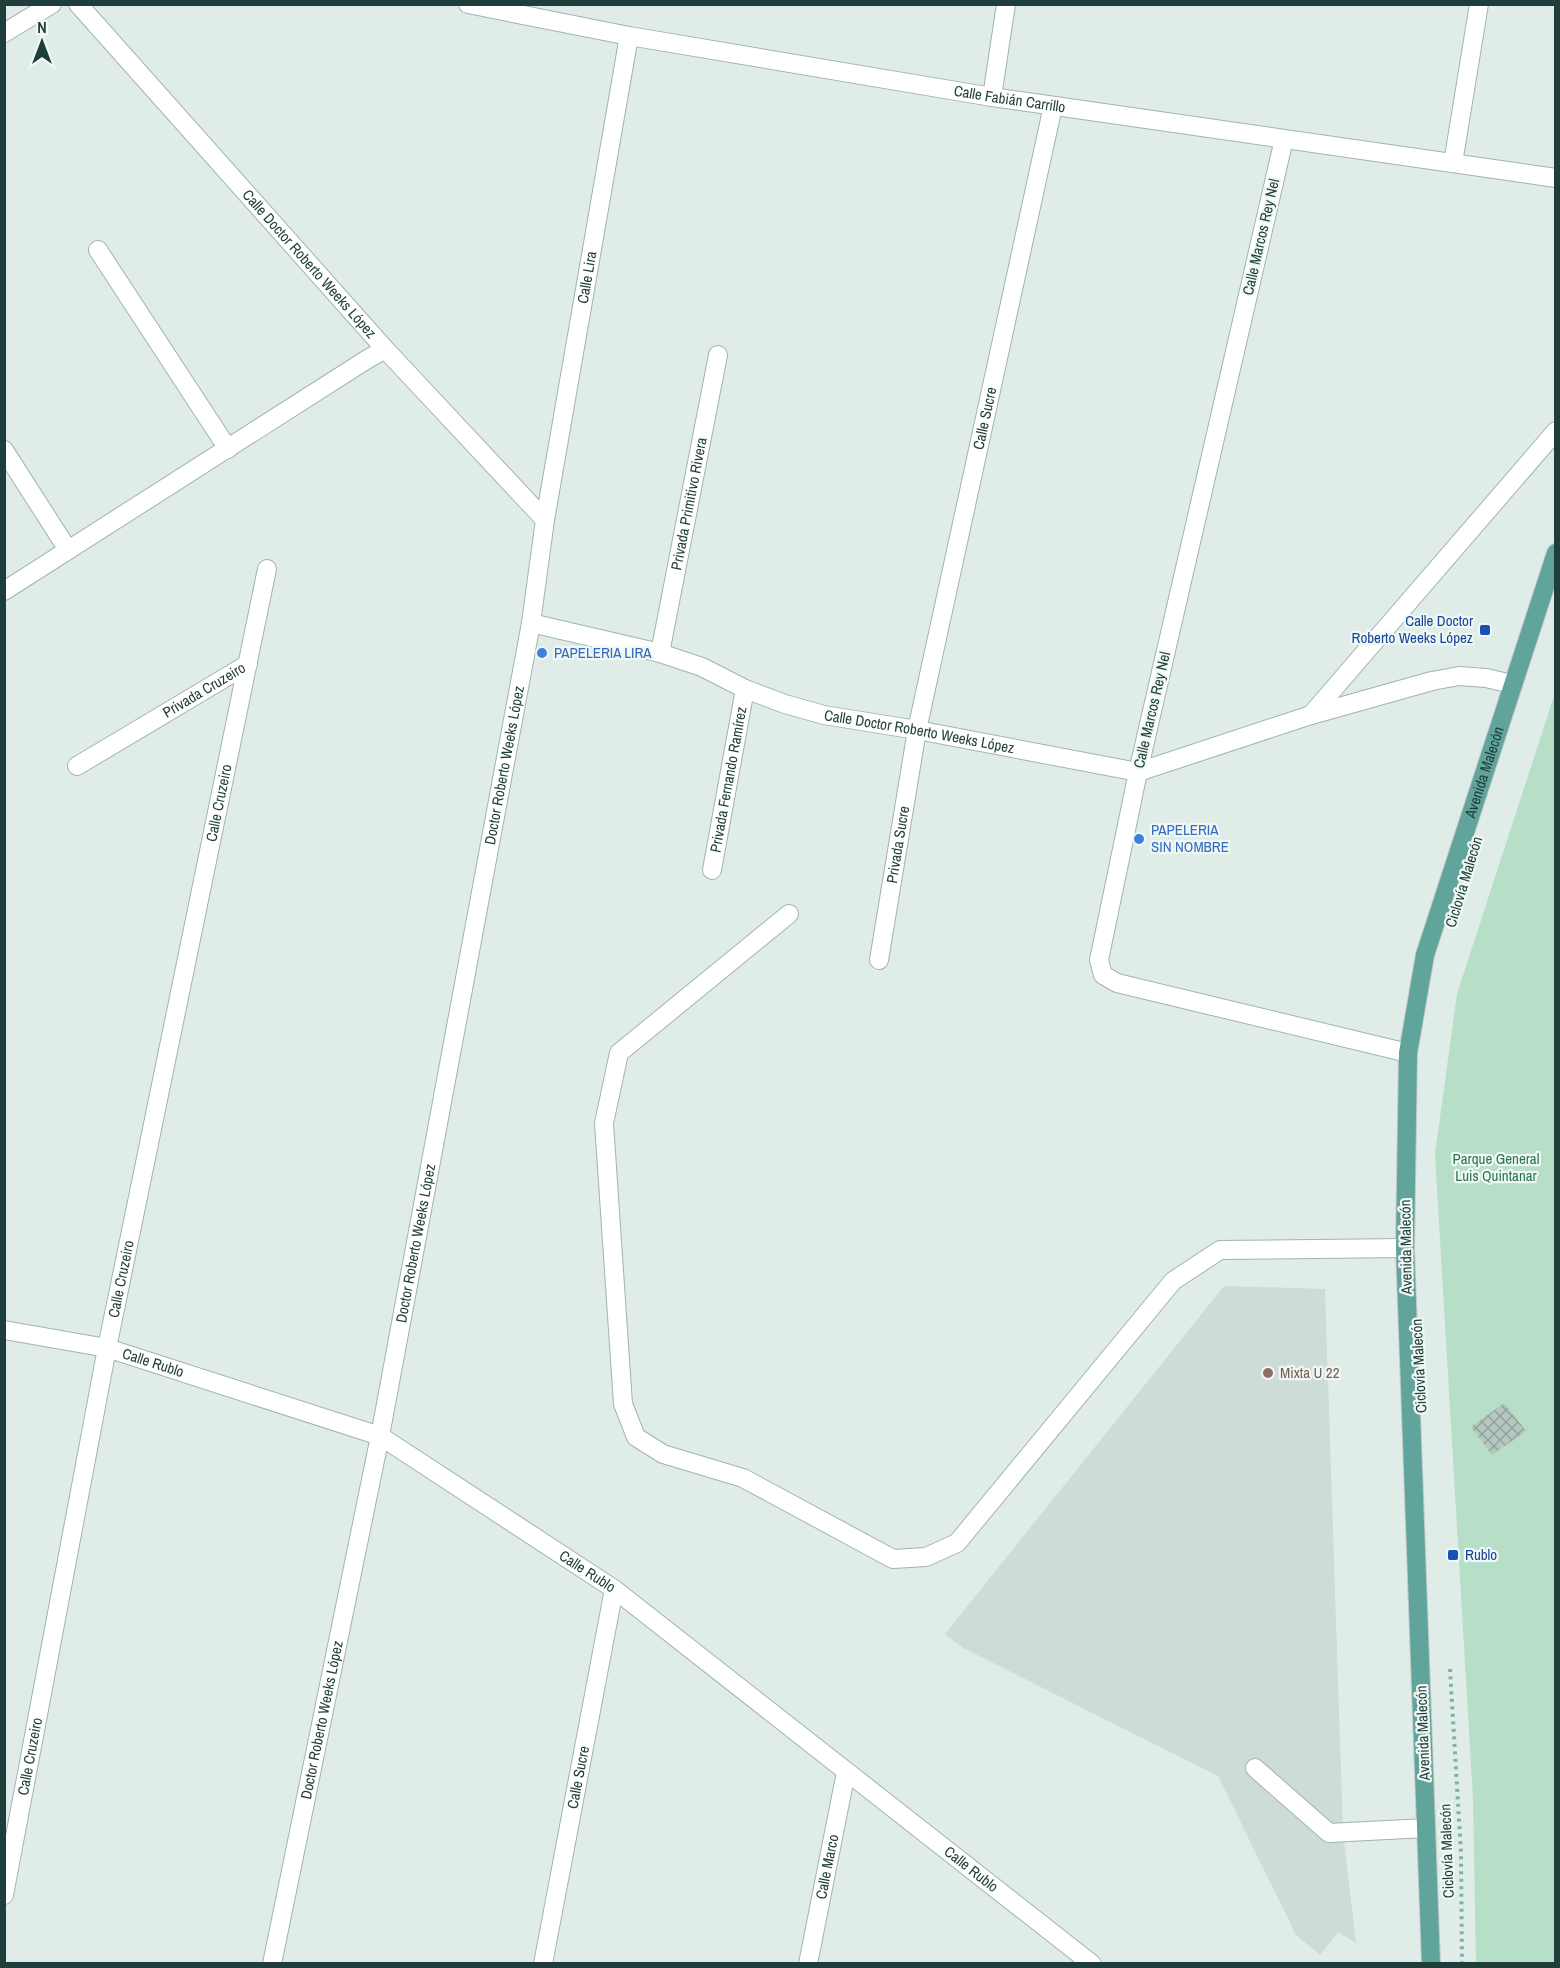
<svg xmlns="http://www.w3.org/2000/svg" width="1560" height="1968" font-family="'Archivo Narrow',sans-serif">
<defs>
<pattern id="building-cross-hatch" width="8" height="8" patternUnits="userSpaceOnUse" patternTransform="scale(1.5)"><rect width="8" height="8" fill="#b5c7c1"/><path d="M0 0l8 8M0 8l8-8" fill="none" stroke="#93a39e"/></pattern>
</defs>
<rect width="100%" height="100%" fill="#dfece8"/>
<polygon fill="#cedcd7" points="1224,1286 1325,1289 1343,1832 1356,1943 1338,1932 1320,1955 1296,1935 1218,1776 963,1648 945,1634"/>
<polygon fill="#b7dec6" points="1555,693 1555,1963 1476,1963 1473,1798 1435,1154 1457,994"/>
<polygon fill="url(#building-cross-hatch)" points="1504,1403 1526,1431 1492,1455 1471,1427"/>
<g fill="none" stroke-linecap="round" stroke-linejoin="round">
<g stroke="#a2b4b0" stroke-width="20">
<g id="minor">
<path id="s1" d="M78,4L385,349L545,520"/>
<path id="s2" d="M468,4L629,36L992,97L1556,178"/>
<polyline points="4,33 52,4"/>
<polyline points="992,97 1006,4"/>
<polyline points="1284,139 1138,772 1099,960 1103,975 1117,983 1408,1053"/>
<polyline points="1453,163 1479,4"/>
<polyline points="98,250 228,449"/>
<polyline points="4,450 68,550"/>
<polyline points="4,591 366,360 385,349"/>
<path id="s3" d="M531,623L660,653L702,667L745,689L785,704L824,715L917,730L1138,772L1311,715L1432,681L1459,676L1486,678L1512,684"/>
<path id="s4" d="M660,653L718,355"/>
<polyline points="1311,715 1556,431"/>
<path id="s5" d="M77,766L248,664"/>
<path id="s6" d="M712,870L745,689"/>
<polyline points="789,914 619,1053 604,1123 623,1404 636,1437 663,1454 743,1478 893,1559 926,1557 957,1543 1173,1281 1220,1250 1405,1248"/>
<path id="s7" d="M879,960L917,730L1053,106"/>
<path id="s8" d="M4,1330L107,1348L380,1436L614,1589L1092,1964"/>
<polyline points="1255,1768 1329,1833 1426,1828"/>
<path id="s9" d="M4,1895L107,1348L267,569"/>
<path id="s10" d="M272,1964L380,1436L531,623L545,520L629,36"/>
<path id="s11" d="M543,1964L614,1589"/>
<path id="s12" d="M808,1964L846,1772"/>
</g>
</g>
<g stroke="#c0c9c8" stroke-width="20">
<g id="major">
<path id="s13" d="M1431,1964L1405,1248L1408,1053L1425,955L1556,553"/>
</g>
</g>
<polyline stroke="#7eb1a8" stroke-width="4" stroke-dasharray="3 4.5" stroke-linecap="butt" points="1450,1669 1461,1853 1462,1964"/>
<use href="#minor" stroke="#fff" stroke-width="18"/>
<use href="#major" stroke="#61a49b" stroke-width="18"/>
</g>
<g fill="#1a4fb4" stroke="#f0f8f5" stroke-width="2">
<rect x="1479" y="624" width="12" height="12" rx="3"/>
<rect x="1447" y="1549" width="12" height="12" rx="3"/>
</g>
<g fill="#3f7fe0" stroke="#f0f8f5" stroke-width="2">
<circle cx="542" cy="653" r="6"/>
<circle cx="1139" cy="839" r="6"/>
</g>
<circle fill="#8d6e63" stroke="#f0f8f5" stroke-width="2" cx="1268" cy="1373" r="6"/>
<g text-anchor="middle" stroke-width="4.5" stroke-linejoin="round" paint-order="stroke">
<g font-size="15" fill="#1f3d39" stroke="#f0f8f5">
<text dy="5" stroke="none"><textPath href="#s2" startOffset="550">Calle Fabián Carrillo</textPath></text>
<text transform="translate(1261 237) rotate(-77)" y="5">Calle Marcos Rey Nel</text>
<text dy="5" stroke="none"><textPath href="#s1" startOffset="348">Calle Doctor Roberto Weeks López</textPath></text>
<text dy="5" stroke="none"><textPath href="#s10" startOffset="1716">Calle Lira</textPath></text>
<text dy="5" stroke="none"><textPath href="#s7" startOffset="552">Calle Sucre</textPath></text>
<text dy="5" stroke="none"><textPath href="#s4" startOffset="152">Privada Primitivo Rivera</textPath></text>
<text dy="5" stroke="none"><textPath href="#s5" startOffset="148">Privada Cruzeiro</textPath></text>
<text transform="translate(1152 710) rotate(-77)" y="5">Calle Marcos Rey Nel</text>
<text dy="5" stroke="none"><textPath href="#s3" startOffset="405">Calle Doctor Roberto Weeks López</textPath></text>
<text dy="5" stroke="none"><textPath href="#s10" startOffset="1221">Doctor Roberto Weeks López</textPath></text>
<text dy="5" stroke="none"><textPath href="#s13" startOffset="1203">Avenida Malecón</textPath></text>
<text dy="5" stroke="none"><textPath href="#s6" startOffset="92">Privada Fernando Ramírez</textPath></text>
<text dy="5" stroke="none"><textPath href="#s9" startOffset="1113">Calle Cruzeiro</textPath></text>
<text dy="5" stroke="none"><textPath href="#s7" startOffset="117">Privada Sucre</textPath></text>
<text transform="translate(1464 882) rotate(-73)" y="5">Ciclovía Malecón</text>
<text dy="5" stroke="none"><textPath href="#s10" startOffset="735">Doctor Roberto Weeks López</textPath></text>
<text transform="translate(1406 1247) rotate(-91)" y="5">Avenida Malecón</text>
<text dy="5" stroke="none"><textPath href="#s9" startOffset="627">Calle Cruzeiro</textPath></text>
<text dy="5" stroke="none"><textPath href="#s8" startOffset="153">Calle Rublo</textPath></text>
<text transform="translate(1419 1366) rotate(-93)" y="5">Ciclovía Malecón</text>
<text dy="5" stroke="none"><textPath href="#s8" startOffset="639">Calle Rublo</textPath></text>
<text dy="5" stroke="none"><textPath href="#s10" startOffset="249">Doctor Roberto Weeks López</textPath></text>
<text transform="translate(1423 1733) rotate(-92)" y="5">Avenida Malecón</text>
<text dy="5" stroke="none"><textPath href="#s9" startOffset="141">Calle Cruzeiro</textPath></text>
<text dy="5" stroke="none"><textPath href="#s11" startOffset="190">Calle Sucre</textPath></text>
<text transform="translate(1447 1851) rotate(-92)" y="5">Ciclovía Malecón</text>
<text dy="5" stroke="none"><textPath href="#s12" startOffset="99">Calle Marco</textPath></text>
<text dy="5" stroke="none"><textPath href="#s8" startOffset="1125">Calle Rublo</textPath></text>
</g>
<g font-size="15" fill="#164399" stroke="#f0f8f5" text-anchor="end">
<text x="1473" y="626">Calle Doctor<tspan x="1473" dy="17">Roberto Weeks López</tspan></text>
<text x="1465" y="1560" text-anchor="start">Rublo</text>
</g>
<g font-size="15" fill="#366cbe" stroke="#f0f8f5" text-anchor="start">
<text x="554" y="658">PAPELERIA LIRA</text>
<text x="1151" y="835">PAPELERIA<tspan x="1151" dy="17">SIN NOMBRE</tspan></text>
</g>
<g font-size="15" fill="#27764f" stroke="#f0f8f5">
<text x="1496" y="1164">Parque General<tspan x="1496" dy="17">Luis Quintanar</tspan></text>
</g>
<g font-size="15" fill="#785e54" stroke="#f0f8f5" text-anchor="start">
<text x="1280" y="1378">Mixta U 22</text>
</g>
</g>
<rect width="1560" height="1968" fill="none" stroke="#1f3d39" stroke-width="12"/>
<g transform="translate(42 42)" stroke="#f0f8f5" stroke-width="4.5" paint-order="stroke">
<path d="M0-4.5L10 22L0 15L-10 22Z" fill="#1f3d39"/>
<text y="-9" font-size="16" font-weight="bold" text-anchor="middle" fill="#1f3d39">N</text>
</g>
</svg>
